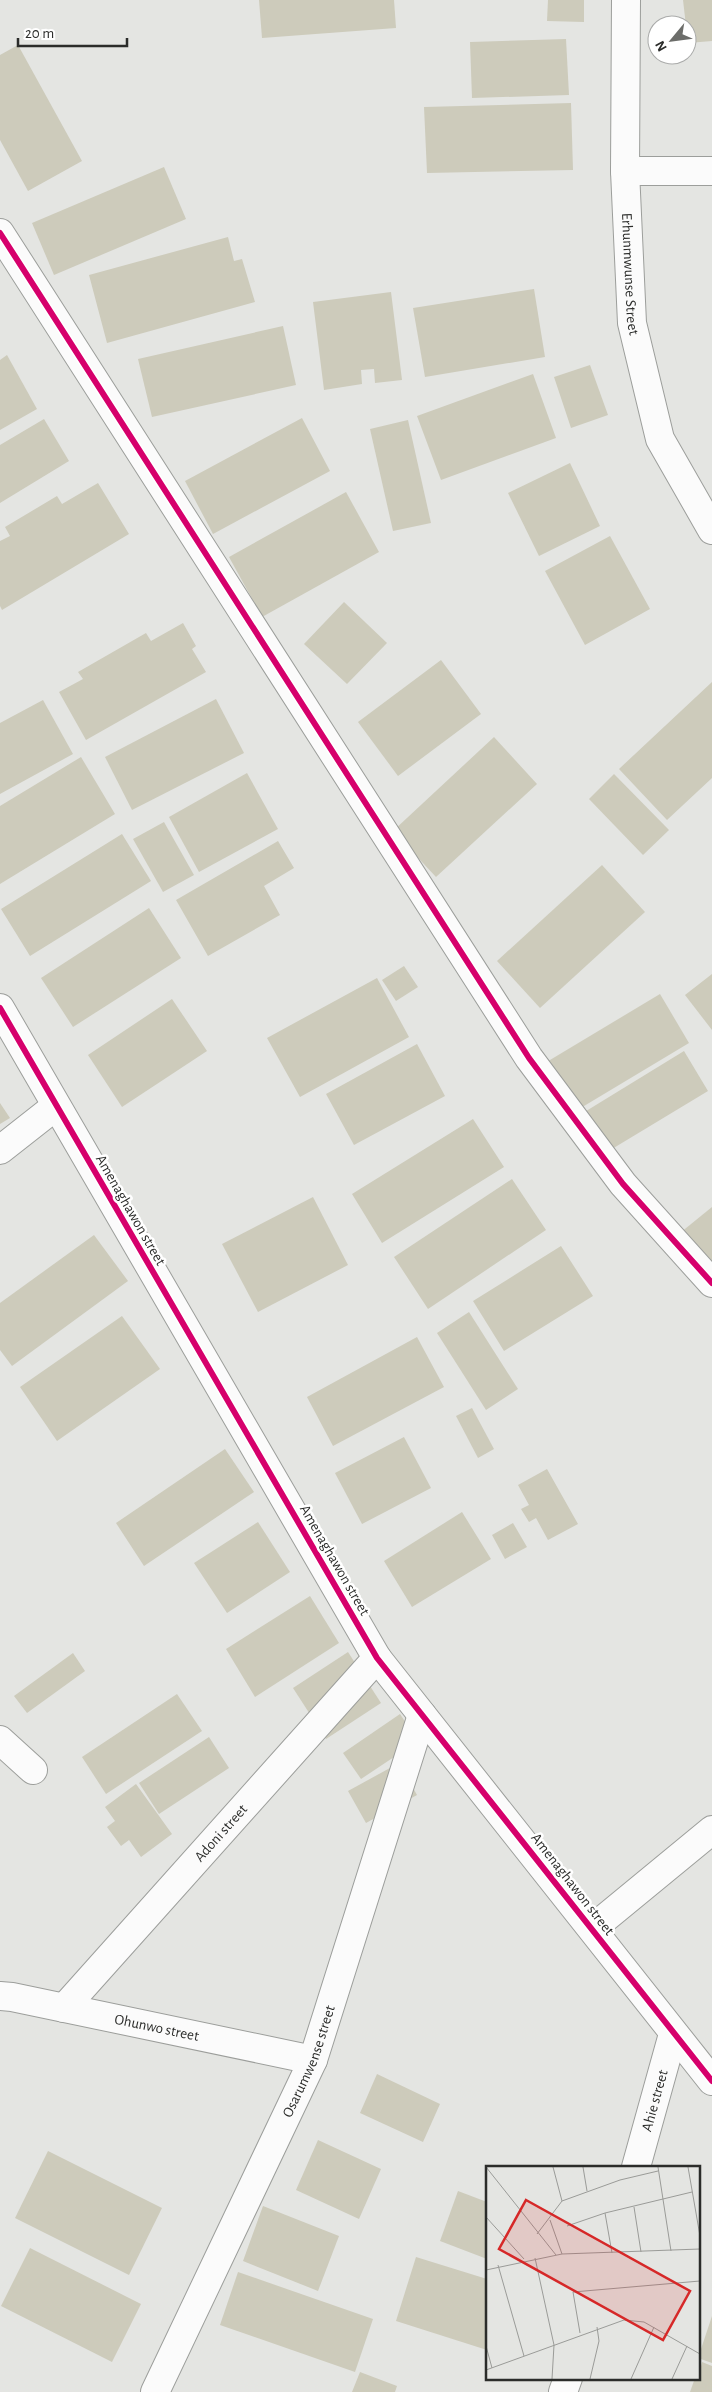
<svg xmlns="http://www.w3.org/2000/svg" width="712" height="2392" font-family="'Alegreya Sans',sans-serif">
<rect width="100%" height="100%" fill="#e4e5e2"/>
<g fill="#cdcbbb">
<polygon points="259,0 394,0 396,28 262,38"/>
<polygon points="548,0 584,0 584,22 547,21"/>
<polygon points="683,0 712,0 712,41 688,43"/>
<polygon points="566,39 569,95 472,98 470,42"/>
<polygon points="18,45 82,161 28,191 0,140 0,55"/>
<polygon points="571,103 573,170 427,173 424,107"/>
<polygon points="164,167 186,219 54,275 32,223"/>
<polygon points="228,237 234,261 242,259 255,302 107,343 89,275"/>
<polygon points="534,289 545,357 425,377 413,308"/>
<polygon points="391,292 402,380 375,383 374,369 361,370 362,384 324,390 313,302"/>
<polygon points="283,326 296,385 152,417 138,359"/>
<polygon points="7,355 37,409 0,430 0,360"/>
<polygon points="590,365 608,415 571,428 554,377"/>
<polygon points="533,374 556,438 441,480 417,416"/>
<polygon points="302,418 330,471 213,534 185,481"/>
<polygon points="44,419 69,461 0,503 0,445"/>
<polygon points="408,420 431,523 393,531 370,429"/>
<polygon points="570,463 600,526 539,556 508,493"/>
<polygon points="98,483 129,534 2,610 0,606 0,541 10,536 5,527 57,496 62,504"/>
<polygon points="346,492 379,552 262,617 229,557"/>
<polygon points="610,536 650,609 585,645 545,571"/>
<polygon points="344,602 387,643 347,684 304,644"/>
<polygon points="183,623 196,646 192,649 206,672 86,740 59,692 83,679 78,672 146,633 151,641"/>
<polygon points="441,660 481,714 398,776 358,722"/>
<polygon points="712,682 712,778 667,820 619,769"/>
<polygon points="216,699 244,753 132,810 105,757"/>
<polygon points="43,700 73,754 0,794 0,723"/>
<polygon points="494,737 537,784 436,877 393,831"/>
<polygon points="81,757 115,814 0,884 0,806"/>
<polygon points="247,773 278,829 199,872 169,817"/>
<polygon points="614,774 669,830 643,855 589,799"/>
<polygon points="164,822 194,875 163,892 133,839"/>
<polygon points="122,834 151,881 30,956 1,909"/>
<polygon points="278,841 294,868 264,886 280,915 208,956 176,900"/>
<polygon points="602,865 645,912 540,1008 497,961"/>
<polygon points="149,908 181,958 73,1027 41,978"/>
<polygon points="404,966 418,987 396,1001 382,980"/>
<polygon points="712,974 712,1030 685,995"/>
<polygon points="377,978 409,1037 300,1097 267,1038"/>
<polygon points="660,994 689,1043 574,1112 545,1063"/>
<polygon points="172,999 207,1051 122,1107 88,1055"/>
<polygon points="417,1044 445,1096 354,1145 326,1094"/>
<polygon points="684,1051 708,1091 602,1155 578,1116"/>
<polygon points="0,1103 10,1118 0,1124"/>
<polygon points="473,1119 504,1167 382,1243 352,1194"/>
<polygon points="512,1179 546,1230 428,1309 394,1257"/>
<polygon points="313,1197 348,1265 258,1312 222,1244"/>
<polygon points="712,1207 712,1273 680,1233"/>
<polygon points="94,1235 128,1281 12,1366 0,1350 0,1303"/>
<polygon points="561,1246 593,1296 504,1351 473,1301"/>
<polygon points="469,1312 518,1389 486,1410 437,1333"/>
<polygon points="122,1316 160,1369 57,1441 20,1387"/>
<polygon points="417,1337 444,1387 333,1446 307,1397"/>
<polygon points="472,1408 494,1449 478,1458 456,1416"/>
<polygon points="404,1437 431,1488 362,1524 335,1473"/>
<polygon points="225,1449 254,1492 144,1566 116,1523"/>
<polygon points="547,1469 578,1524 548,1540 536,1518 529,1522 521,1509 529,1505 518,1485"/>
<polygon points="462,1512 491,1559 412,1607 384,1561"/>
<polygon points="258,1522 290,1572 227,1613 194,1563"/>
<polygon points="513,1523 527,1547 505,1559 492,1535"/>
<polygon points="310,1596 339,1643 255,1697 226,1649"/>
<polygon points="348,1652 381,1703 326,1739 293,1688"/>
<polygon points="73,1653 85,1671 27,1713 14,1696"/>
<polygon points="177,1694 202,1731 106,1794 82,1757"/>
<polygon points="400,1714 418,1741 361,1779 343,1753"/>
<polygon points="209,1737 229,1768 159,1814 139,1783"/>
<polygon points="399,1763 417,1795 366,1823 348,1791"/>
<polygon points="136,1784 172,1834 141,1857 129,1840 121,1846 107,1827 115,1821 105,1807"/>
<polygon points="377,2074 440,2104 423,2142 360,2113"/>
<polygon points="318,2140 381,2169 359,2219 296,2190"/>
<polygon points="48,2151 162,2208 129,2275 15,2218"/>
<polygon points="458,2191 487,2202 487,2259 440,2241"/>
<polygon points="263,2206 339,2236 318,2291 243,2261"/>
<polygon points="30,2248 141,2304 112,2362 1,2306"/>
<polygon points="416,2257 487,2279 487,2350 396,2321"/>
<polygon points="238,2272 373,2319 355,2372 220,2325"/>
<polygon points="712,2316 712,2363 698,2358"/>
<polygon points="702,2362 712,2366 712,2392 690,2392 695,2378 698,2378"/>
<polygon points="360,2372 397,2386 395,2392 352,2392"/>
</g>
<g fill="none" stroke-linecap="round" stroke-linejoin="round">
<g stroke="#9c9e9b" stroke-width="30">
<g id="minor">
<path id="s1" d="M626,0L625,171L632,323L660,439L712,530"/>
<polyline points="625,171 712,171"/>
<polyline points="0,233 529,1058 623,1184 712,1283"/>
<polyline points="0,1008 377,1658 712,2081"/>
<polyline points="0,1150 56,1106"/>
<polyline points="0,1740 33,1770"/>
<polyline points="593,1928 712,1830"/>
<path id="s2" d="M0,1996L12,1997L313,2060"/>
<path id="s3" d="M64,2008L377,1658"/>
<path id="s4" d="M636,2167L673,2034"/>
<path id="s5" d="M155,2392L313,2060L422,1715"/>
<polyline points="563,2392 568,2378"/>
</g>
</g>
<use href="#minor" stroke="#fbfbfb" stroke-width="28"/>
<g stroke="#fff" stroke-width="9">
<g id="cycleway">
<polyline points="0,233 529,1058 623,1184 712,1283"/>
<polyline points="0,1008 377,1658 712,2081"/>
</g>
</g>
<use href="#cycleway" stroke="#d6006c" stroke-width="6"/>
</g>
<g text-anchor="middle" stroke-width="5" stroke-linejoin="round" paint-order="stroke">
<g font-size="15" fill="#2b2c2a" stroke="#fff">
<text dy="5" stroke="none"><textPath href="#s1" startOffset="274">Erhunmwunse Street</textPath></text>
<text transform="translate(131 1210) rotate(60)" y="5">Amenaghawon street</text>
<text transform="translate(335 1560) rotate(60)" y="5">Amenaghawon street</text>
<text dy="5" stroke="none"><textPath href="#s3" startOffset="235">Adoni street</textPath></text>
<text transform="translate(573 1884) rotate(52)" y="5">Amenaghawon street</text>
<text dy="5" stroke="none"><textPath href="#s2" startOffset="160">Ohunwo street</textPath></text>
<text dy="5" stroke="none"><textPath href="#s5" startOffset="365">Osarumwense street</textPath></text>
<text dy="5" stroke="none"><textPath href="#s4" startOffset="69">Ahie street</textPath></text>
</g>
</g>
<g transform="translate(486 2166)">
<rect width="214" height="214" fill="#e4e5e2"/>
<path fill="none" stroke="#9a9b98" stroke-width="1" d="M0,1L70,89M67,1L76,35M97,1L101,25M172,1L185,85M202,1L214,70M148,41L155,86M119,47L126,87M0,51L38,93M64,54L76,88M81,60L119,47L206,26M51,68L76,35L134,14L172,5M49,92L68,179L66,213M12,99L38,190M0,104L76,88L214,83M94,167L87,126L214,115M0,180L6,202M0,204L138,154L158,156L214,188M104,213L113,175L111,161M145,213L168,161M186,213L201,180"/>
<path fill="#d62828" fill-opacity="0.15" stroke="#d62828" stroke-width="2.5" d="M40,34L204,125L177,174L13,83Z"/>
<rect width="214" height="214" fill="none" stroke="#2b2c2a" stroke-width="2.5"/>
</g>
<g transform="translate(672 40) rotate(241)"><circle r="24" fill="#ffffff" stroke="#aaabaa"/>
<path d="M0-4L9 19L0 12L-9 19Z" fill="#6c6d6a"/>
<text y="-8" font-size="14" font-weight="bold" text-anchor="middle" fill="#2b2c2a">N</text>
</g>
<path d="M18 38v8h109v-8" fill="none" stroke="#2b2c2a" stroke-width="2.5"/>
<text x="25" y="38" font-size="15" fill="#2b2c2a" stroke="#ffffff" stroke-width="4" paint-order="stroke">20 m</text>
</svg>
